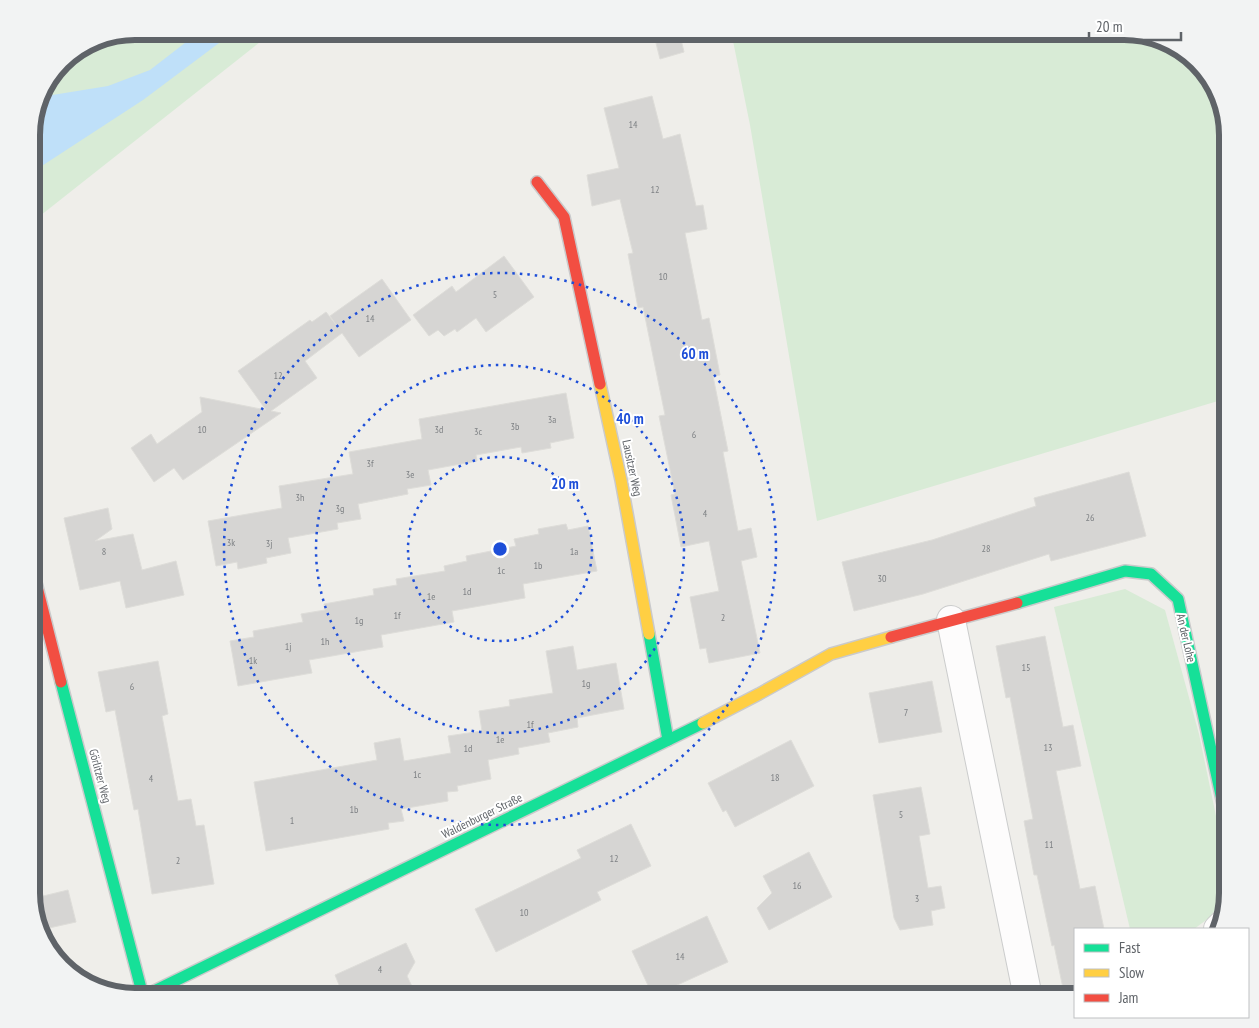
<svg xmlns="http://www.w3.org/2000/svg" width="1259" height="1028" font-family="'PT Sans Narrow',sans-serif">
<rect width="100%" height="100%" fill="#efeeea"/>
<g fill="#d8ebd6">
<polygon points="135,31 274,31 31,223 31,128 42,89 66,57 95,39"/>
<polygon points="731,31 1124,31 1164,39 1192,57 1217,89 1228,135 1228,398 817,521 750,125"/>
<polygon points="1125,589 1165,610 1199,734 1228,874 1227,895 1209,918 1194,929 1130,929 1054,607"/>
</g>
<polygon fill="#bfe0f9" points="197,31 235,31 143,100 31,173 31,128 40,97 108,86 150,70 194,36"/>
<g fill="#d6d5d3" stroke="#deddd9">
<polygon points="653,31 679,31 684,52 660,59"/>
<polygon points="652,96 663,139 680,134 696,206 703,205 707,229 685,233 702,320 709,318 720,375 713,376 728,451 723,452 738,531 751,528 757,557 741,561 760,653 709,663 706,648 700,649 690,597 719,591 709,541 681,547 671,495 675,494 659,416 665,415 643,307 638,308 628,254 633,253 620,199 592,206 587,175 619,168 604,108"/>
<polygon points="504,256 534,297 486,332 476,318 457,332 455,329 444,336 438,330 429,336 413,315 452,286 456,292"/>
<polygon points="382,279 411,320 359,357 342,333 305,361 317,378 271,411 281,413 183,480 174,468 154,482 131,448 151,434 157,444 202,412 200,397 266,410 238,371 310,320 312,322 326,312 337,326 330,316"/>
<polygon points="566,393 574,438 550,443 551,448 522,453 521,447 476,455 477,461 428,470 431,485 407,489 408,494 358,504 361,519 337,523 338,529 288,538 291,553 266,558 267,563 238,569 237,562 216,566 208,521 282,508 279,486 353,474 349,452 422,439 419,419"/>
<polygon points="1129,472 1146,536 1051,561 1049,554 923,594 854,611 842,562 932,540 1036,506 1034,498"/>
<polygon points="108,508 112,529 95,541 133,534 142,570 176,561 184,595 126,608 120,581 80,590 64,518"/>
<polygon points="566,524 568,530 588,526 597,571 523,584 525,598 452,611 454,622 381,635 383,647 309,660 312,673 238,686 230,641 254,637 253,631 303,622 301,614 325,610 324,604 374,595 373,589 397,585 396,579 445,571 444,566 467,561 466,556 516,546 514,539 539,534 538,529"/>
<polygon points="1045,636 1063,727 1073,725 1081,766 1056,771 1080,889 1095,886 1104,929 1075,929 1075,992 1064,993 1054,945 1052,946 1037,875 1034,875 1024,821 1033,819 1010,697 1006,698 996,646"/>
<polygon points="573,646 577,670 616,663 624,709 577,718 578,727 548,733 550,742 518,748 519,754 488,760 491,779 457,786 458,791 447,792 448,801 401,809 404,821 388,823 389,829 266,851 254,782 377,760 374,743 400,738 404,761 451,753 448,736 482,731 479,711 510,706 509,700 553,693 546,651"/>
<polygon points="158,661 168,714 162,716 178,801 191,799 196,826 204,825 214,884 152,894 138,809 134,810 115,710 106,712 98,672"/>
<polygon points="932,681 942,732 879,743 869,693"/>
<polygon points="791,740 814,786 735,827 726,810 723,812 708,783"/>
<polygon points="921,787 930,834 919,836 928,888 941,886 945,908 931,911 933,925 900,930 894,918 873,795"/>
<polygon points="631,824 651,866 597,892 601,900 496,952 475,909 581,858 577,850"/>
<polygon points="809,852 832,897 769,930 757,908 772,893 763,876"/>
<polygon points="68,890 76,922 40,930 31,899"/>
<polygon points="707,916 728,962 653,996 632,951"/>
<polygon points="406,943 415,962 407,976 417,997 344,997 335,975"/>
</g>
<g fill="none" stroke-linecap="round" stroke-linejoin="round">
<g stroke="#cbcccc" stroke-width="30">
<g id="street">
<polyline points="951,620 1028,997"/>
<polyline points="1218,929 1222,925"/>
</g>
</g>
<g stroke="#cacacb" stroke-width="14">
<g id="fast">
<polyline points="1017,603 1125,571 1151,574 1178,599 1228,827"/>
<polyline points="649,634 668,740"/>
<polyline points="61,682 143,996"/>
<polyline points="142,997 703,723"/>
</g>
</g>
<g stroke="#cacacb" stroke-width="14">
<g id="slow">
<polyline points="600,384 621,480 649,634"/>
<polyline points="703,723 759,694 831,654 891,637"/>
</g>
</g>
<g stroke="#cacacb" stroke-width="14">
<g id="jam">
<polyline points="537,182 564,217 600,384"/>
<polyline points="31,563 61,682"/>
<polyline points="891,637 1017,603"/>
</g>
</g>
<use href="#street" stroke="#fdfcfc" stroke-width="28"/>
<use href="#fast" stroke="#16e098" stroke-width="11"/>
<use href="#slow" stroke="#ffcf43" stroke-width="11"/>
<use href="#jam" stroke="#f24e42" stroke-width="11"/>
</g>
<g fill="none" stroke="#1d4ed8" stroke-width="2.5" stroke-dasharray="2.5 5">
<circle cx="500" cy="549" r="92"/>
<circle cx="500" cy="549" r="184"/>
<circle cx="500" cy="549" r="276"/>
</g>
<g text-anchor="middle" stroke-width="4" stroke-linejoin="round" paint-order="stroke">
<g font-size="10" fill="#7e8184">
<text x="633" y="128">14</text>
<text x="655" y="193">12</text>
<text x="663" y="280">10</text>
<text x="495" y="298">5</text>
<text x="370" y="322">14</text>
<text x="278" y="379">12</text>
<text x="552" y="423">3a</text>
<text x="515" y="430">3b</text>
<text x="202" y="433">10</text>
<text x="439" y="433">3d</text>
<text x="478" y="435">3c</text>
<text x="694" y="438">6</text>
<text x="370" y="467">3f</text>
<text x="410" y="478">3e</text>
<text x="300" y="501">3h</text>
<text x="340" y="512">3g</text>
<text x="705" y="517">4</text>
<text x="1090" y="521">26</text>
<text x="231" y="546">3k</text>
<text x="269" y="547">3j</text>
<text x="986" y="552">28</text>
<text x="104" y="555">8</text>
<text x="574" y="555">1a</text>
<text x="538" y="569">1b</text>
<text x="501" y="574">1c</text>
<text x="882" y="582">30</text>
<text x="467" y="595">1d</text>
<text x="431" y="600">1e</text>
<text x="397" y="619">1f</text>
<text x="723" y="621">2</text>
<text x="359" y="624">1g</text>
<text x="325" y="645">1h</text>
<text x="288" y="650">1j</text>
<text x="253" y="664">1k</text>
<text x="1026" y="671">15</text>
<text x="586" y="687">1g</text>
<text x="132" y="690">6</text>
<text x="906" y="716">7</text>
<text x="530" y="728">1f</text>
<text x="500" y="743">1e</text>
<text x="1048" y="751">13</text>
<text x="468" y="752">1d</text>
<text x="417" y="778">1c</text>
<text x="775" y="781">18</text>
<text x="151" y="782">4</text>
<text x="354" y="813">1b</text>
<text x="901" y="818">5</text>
<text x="292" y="824">1</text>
<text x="1049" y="848">11</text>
<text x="614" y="862">12</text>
<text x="178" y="864">2</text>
<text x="797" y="889">16</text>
<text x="917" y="902">3</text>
<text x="524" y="916">10</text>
<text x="680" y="960">14</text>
<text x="380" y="973">4</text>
</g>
<g font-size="12" fill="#5f6368" stroke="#fff">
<text transform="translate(632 468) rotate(78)" y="4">Lausitzer Weg</text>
<text transform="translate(1186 638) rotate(77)" y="4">An der Lohe</text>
<text transform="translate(100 776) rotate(75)" y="4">Görlitzer Weg</text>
<text transform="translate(482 816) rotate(-26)" y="4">Waldenburger Straße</text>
</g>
</g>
<path d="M0 0H1259V1028H0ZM135 40H1124A95 95 0 0 1 1219 135V893A95 95 0 0 1 1124 988H135A95 95 0 0 1 40 893V135A95 95 0 0 1 135 40Z" fill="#f2f3f3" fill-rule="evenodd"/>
<path fill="none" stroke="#5f6368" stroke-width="6" d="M135 40H1124A95 95 0 0 1 1219 135V893A95 95 0 0 1 1124 988H135A95 95 0 0 1 40 893V135A95 95 0 0 1 135 40Z"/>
<circle cx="500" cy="549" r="8" fill="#1d4ed8" stroke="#fff" stroke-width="2.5"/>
<g font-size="15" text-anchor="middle" font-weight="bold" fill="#1d4ed8" stroke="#fff" stroke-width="4" stroke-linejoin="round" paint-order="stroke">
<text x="695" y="359">60 m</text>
<text x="630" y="424">40 m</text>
<text x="565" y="489">20 m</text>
</g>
<rect x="1074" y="928" width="175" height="90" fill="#ffffff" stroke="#bfc1c3"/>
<rect x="1084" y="944" width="25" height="8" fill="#16e098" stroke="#bfc1c3"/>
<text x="1119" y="953" font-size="15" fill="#5f6368">Fast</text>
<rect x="1084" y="969" width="25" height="8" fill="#ffcf43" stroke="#bfc1c3"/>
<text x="1119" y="978" font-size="15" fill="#5f6368">Slow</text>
<rect x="1084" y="994" width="25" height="8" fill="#f24e42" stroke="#bfc1c3"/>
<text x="1119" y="1003" font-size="15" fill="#5f6368">Jam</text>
<path d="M1089 32v8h92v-8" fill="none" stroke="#5f6368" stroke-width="2.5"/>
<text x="1096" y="32" font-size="15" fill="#5f6368" stroke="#ffffff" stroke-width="4" paint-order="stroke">20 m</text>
</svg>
